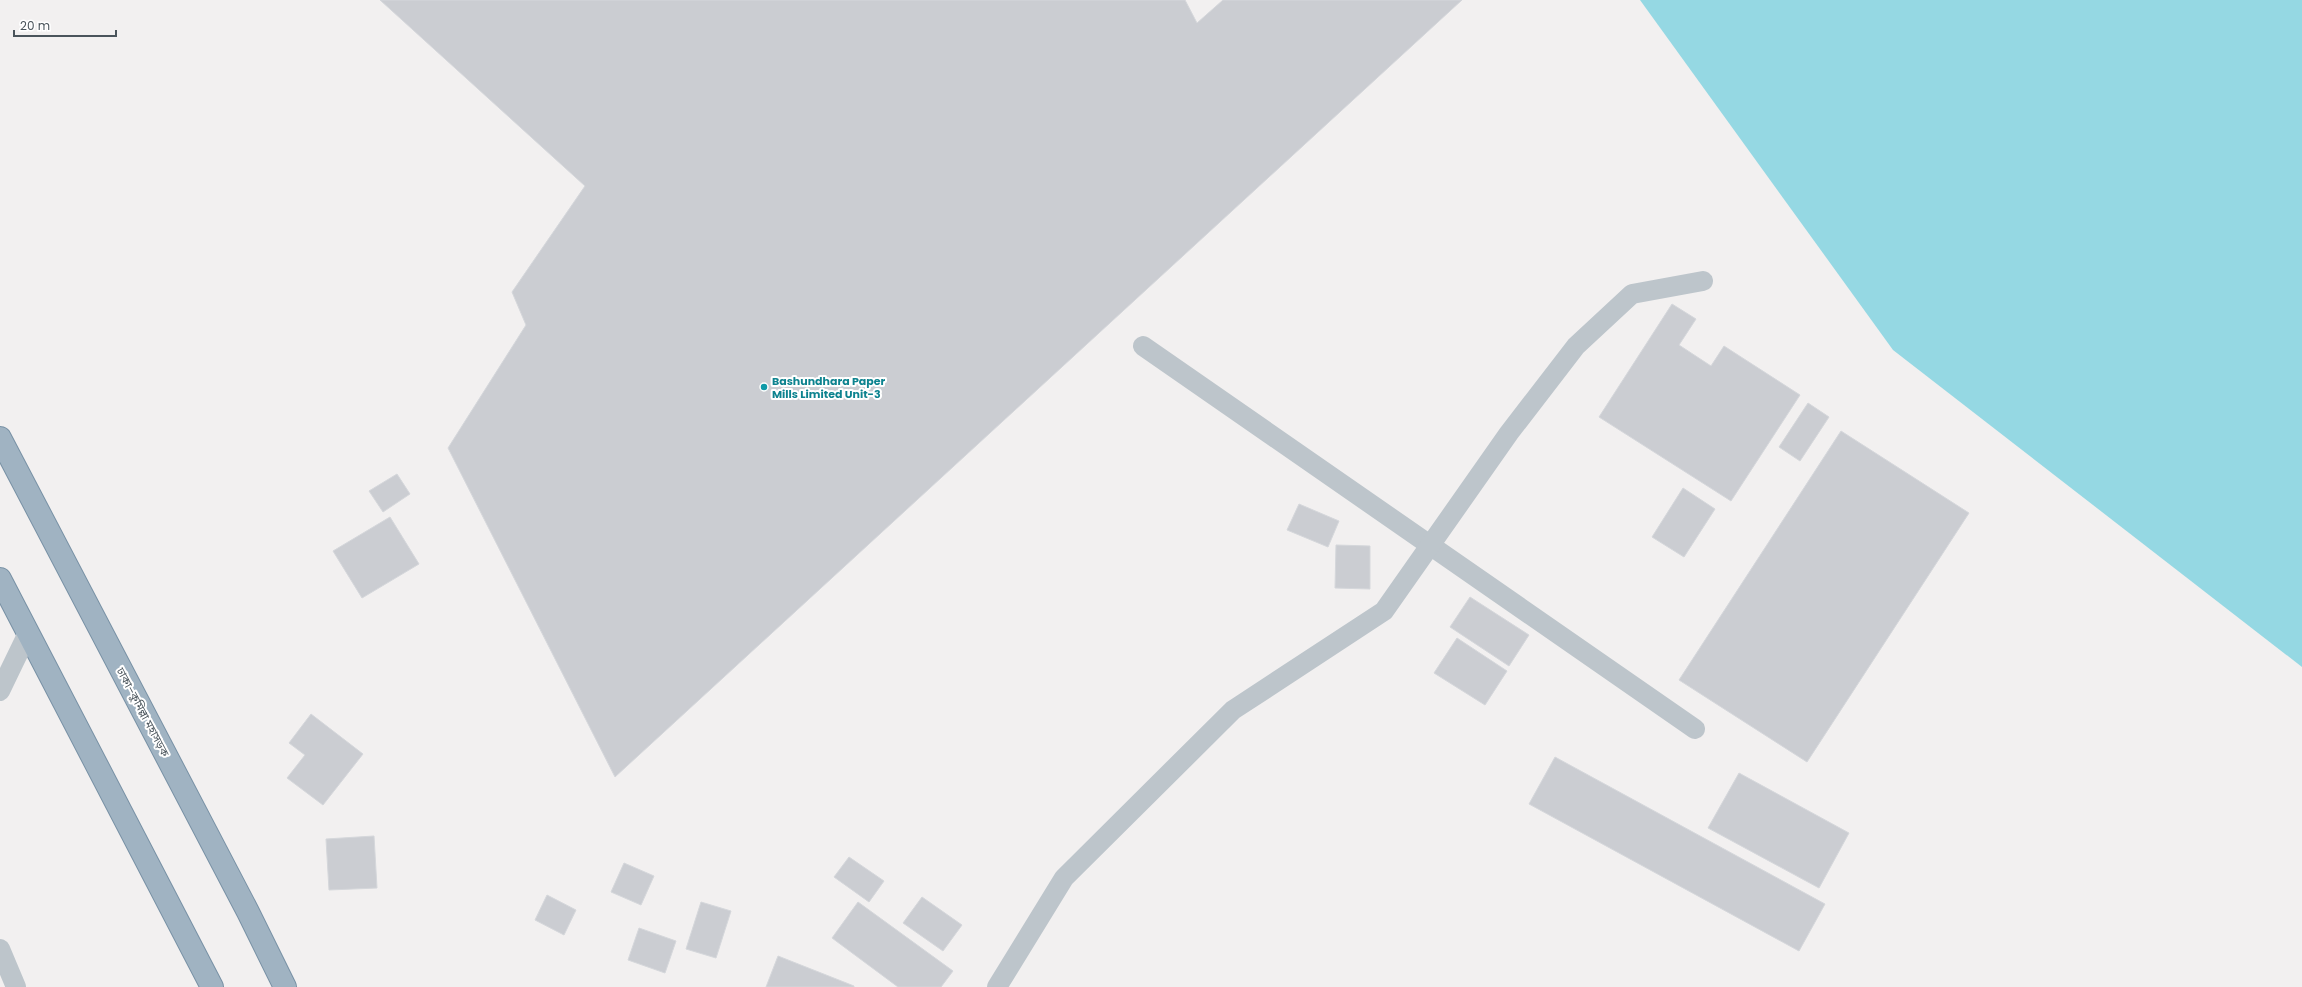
<svg xmlns="http://www.w3.org/2000/svg" width="2302" height="987" font-family="Poppins,'Noto Sans Bengali',sans-serif">
<rect width="100%" height="100%" fill="#f2f0f0"/>
<polygon fill="#95d8e3" points="1640,0 2302,0 2302,667 1893,350"/>
<g fill="#cbcdd2" stroke="#d5d7db">
<polygon points="380,0 1185,0 1197,23 1223,0 1462,0 615,777 448,448 526,325 512,292 585,186"/>
<polygon points="1672,304 1696,319 1679,345 1711,366 1724,346 1800,395 1731,501 1599,417"/>
<polygon points="1808,403 1829,417 1800,461 1779,447"/>
<polygon points="1841,431 1969,513 1807,762 1679,680"/>
<polygon points="397,474 410,494 383,512 369,491"/>
<polygon points="1683,488 1715,509 1684,557 1652,537"/>
<polygon points="1299,504 1339,521 1328,547 1287,530"/>
<polygon points="390,517 419,564 362,598 333,551"/>
<polygon points="1336,545 1370,546 1370,589 1335,588"/>
<polygon points="1470,597 1529,635 1509,666 1450,627"/>
<polygon points="1457,638 1507,671 1485,705 1434,673"/>
<polygon points="311,714 363,754 323,805 287,778 305,755 289,743"/>
<polygon points="1555,757 1825,904 1799,951 1529,804"/>
<polygon points="1739,773 1849,833 1819,888 1708,828"/>
<polygon points="374,836 377,888 329,890 326,839"/>
<polygon points="849,857 884,881 869,902 834,877"/>
<polygon points="624,863 654,876 641,905 611,892"/>
<polygon points="547,895 576,910 564,935 535,920"/>
<polygon points="922,897 962,925 943,951 903,923"/>
<polygon points="701,902 731,911 716,958 686,949"/>
<polygon points="858,902 953,971 941,987 898,987 832,938"/>
<polygon points="639,928 676,941 665,973 628,960"/>
<polygon points="778,956 854,986 854,987 766,987"/>
</g>
<g fill="none" stroke-linecap="round" stroke-linejoin="round">
<g stroke="#7891a5" stroke-width="24">
<g id="trunk">
<polyline points="0,438 248,912 285,987"/>
<polyline points="0,579 212,987"/>
</g>
</g>
<g stroke="#bdc5cb" stroke-width="20">
<polyline points="1143,346 1695,729"/>
<polyline points="0,691 28,633"/>
<polyline points="0,949 16,987"/>
<polyline points="997,987 1064,878 1233,710 1384,611 1509,433 1576,346 1632,294 1703,281"/>
</g>
<use href="#trunk" stroke="#a0b3c2" stroke-width="22"/>
</g>
<circle fill="#0f9aa8" stroke="#fff" stroke-width="1.5" cx="764" cy="387" r="4"/>
<g text-anchor="middle" stroke-width="4" stroke-linejoin="round" paint-order="stroke">
<g font-size="11" font-weight="bold" fill="#0d838f" stroke="#fff" text-anchor="start">
<text x="772" y="385">Bashundhara Paper<tspan x="772" dy="13">Mills Limited Unit-3</tspan></text>
</g>
<g font-size="11" fill="#4a545b" stroke="#fff">
<text transform="translate(143 712) rotate(62)" y="4">ঢাকা–কুমিল্লা মহাসড়ক</text>
</g>
</g>
<path d="M14 30v6h102v-6" fill="none" stroke="#4a545b" stroke-width="2"/>
<text x="20" y="30" font-size="12" fill="#4a545b" stroke="#ffffff" stroke-width="3" paint-order="stroke">20 m</text>
</svg>
